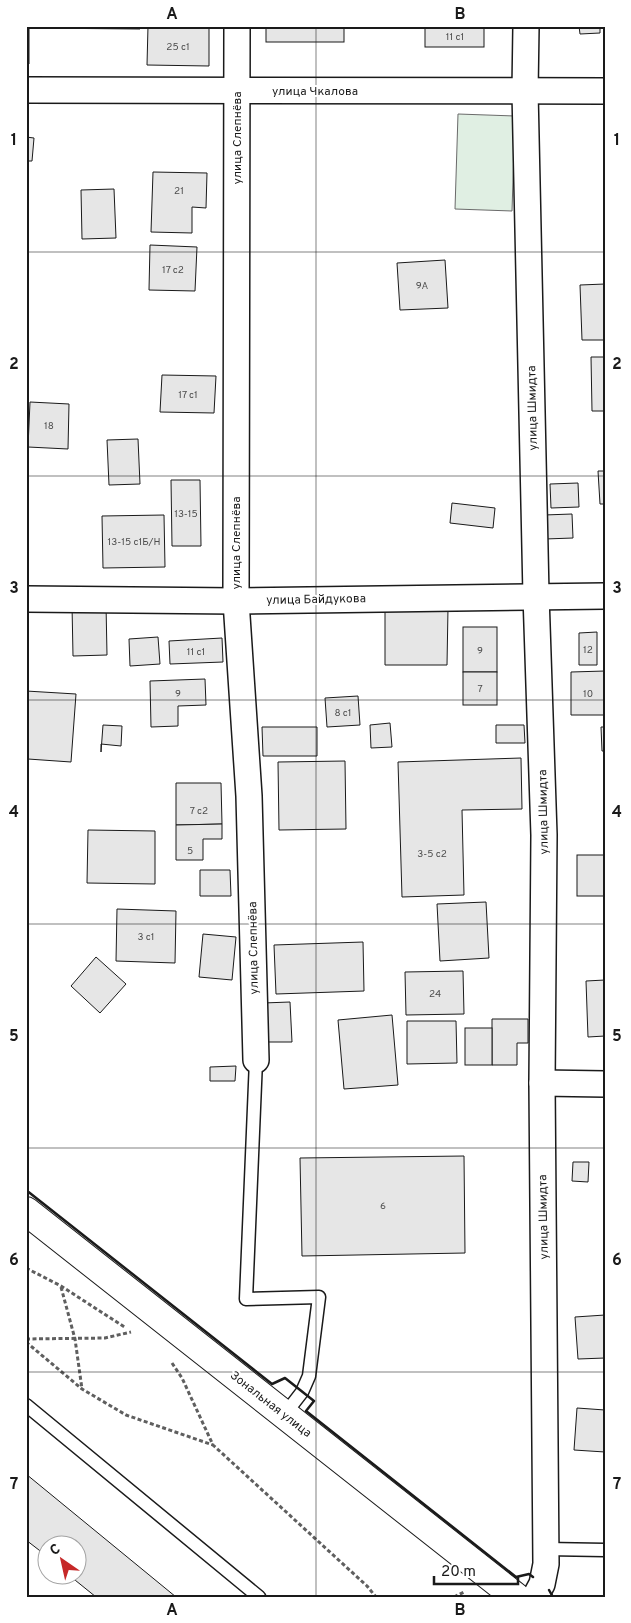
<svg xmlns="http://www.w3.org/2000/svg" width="631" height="1623" font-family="Overpass,sans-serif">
<rect width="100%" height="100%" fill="#fff"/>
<polygon fill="#e0efe3" stroke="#6a6a6a" points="458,114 515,116 512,211 455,209"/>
<g fill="#e6e6e6" stroke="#1a1a1a">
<polygon points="26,26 140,26 140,29 29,28 29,64 26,64"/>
<polygon points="148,26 209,26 209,66 147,65"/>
<rect x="266" y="26" width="78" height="16"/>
<rect x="425" y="26" width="59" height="21"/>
<polygon points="579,26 600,26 600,33 580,34"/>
<polygon points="26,137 34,138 32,161 26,161"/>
<polygon points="153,172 207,173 206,208 192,207 192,233 151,232"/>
<polygon points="114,189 116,238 82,239 81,190"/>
<polygon points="150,245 197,247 195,291 149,290"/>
<polygon points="445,260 448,308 400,310 397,263"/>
<polygon points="605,284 605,340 582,340 580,285"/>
<polygon points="591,357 605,357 605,411 592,411"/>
<polygon points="162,375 216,376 214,413 160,412"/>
<polygon points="30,402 69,404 68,449 28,447"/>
<polygon points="138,439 140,484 109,485 107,440"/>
<polygon points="598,471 605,471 605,504 600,504"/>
<polygon points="171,480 200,480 201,546 172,546"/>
<polygon points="578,483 579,507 551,508 550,484"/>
<polygon points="452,503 495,508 493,528 450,523"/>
<polygon points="572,514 573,538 545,539 544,515"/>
<polygon points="164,515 165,567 103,568 102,516"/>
<polygon points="106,604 107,655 73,656 72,605"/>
<polygon points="385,608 448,608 447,665 385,665"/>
<rect x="463" y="627" width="34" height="45"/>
<polygon points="597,632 597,665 579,665 579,633"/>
<polygon points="158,637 160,664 130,666 129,639"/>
<polygon points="222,638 223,662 170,664 169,641"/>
<polygon points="605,671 605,715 571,715 571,672"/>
<rect x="463" y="672" width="34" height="33"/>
<polygon points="205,679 206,705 178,706 178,726 151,727 150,681"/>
<polygon points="26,691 76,694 71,762 28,759"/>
<polygon points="358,696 360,725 327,727 325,698"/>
<polygon points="390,723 392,747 371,748 370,725"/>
<polygon points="103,725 122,726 121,746 101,744 101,752"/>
<polygon points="496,725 524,725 525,743 496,743"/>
<polygon points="262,727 317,727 317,756 263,756"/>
<polygon points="601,727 605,727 605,751 602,751"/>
<polygon points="521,758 522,809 462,810 464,895 402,897 398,762"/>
<polygon points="345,761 346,829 279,830 278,762"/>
<polygon points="176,783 221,783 222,824 176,825"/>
<polygon points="222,824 222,839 203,839 203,860 176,860 176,825"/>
<polygon points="88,830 155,831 155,884 87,883"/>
<rect x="577" y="855" width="28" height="41"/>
<polygon points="200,870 230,870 231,896 200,896"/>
<polygon points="486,902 489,958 440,961 437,904"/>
<polygon points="117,909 176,911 175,963 116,961"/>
<polygon points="203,934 236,937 232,980 199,977"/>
<polygon points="363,942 364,991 276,994 274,945"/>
<polygon points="96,957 126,984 100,1013 71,986"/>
<polygon points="463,971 464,1014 406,1015 405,972"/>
<polygon points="605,980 605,1036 588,1037 586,981"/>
<polygon points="290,1002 292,1042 264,1042 263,1003"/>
<polygon points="392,1015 398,1085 344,1089 338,1020"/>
<polygon points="492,1019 528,1019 528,1043 517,1043 517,1065 492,1065"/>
<polygon points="407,1021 456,1021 457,1063 407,1064"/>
<rect x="465" y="1028" width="27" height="37"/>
<polygon points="236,1066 235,1081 210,1081 210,1067"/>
<polygon points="464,1156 465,1253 302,1256 300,1158"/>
<polygon points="573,1162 589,1162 588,1182 572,1181"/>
<polygon points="605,1315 605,1358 578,1359 575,1317"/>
<polygon points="577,1408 605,1410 605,1452 574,1450"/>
<polygon points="26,1474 176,1597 96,1597 70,1576 78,1576 78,1546 48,1546 48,1557 26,1540"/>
</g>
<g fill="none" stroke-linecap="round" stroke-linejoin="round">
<g stroke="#1a1a1a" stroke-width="15">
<g id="service">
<polyline points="256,1060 246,1299 319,1297 309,1376 302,1392 285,1414"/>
<polyline points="26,1405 259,1597"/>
<polyline points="546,1549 605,1550"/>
</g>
</g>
<g stroke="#1a1a1a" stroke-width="28">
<g id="minor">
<polyline points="237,26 236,601 249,796 256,1060"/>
<polyline points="526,26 525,91 536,595 544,835 542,1083 546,1564 542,1584 535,1597"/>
<polyline points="26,90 605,91"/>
<polyline points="26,599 236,601 605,596"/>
<polyline points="542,1083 605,1084"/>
</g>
</g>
<g stroke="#1a1a1a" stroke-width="30">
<polyline id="tertiary" points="26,1211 516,1597"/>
</g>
<g stroke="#5f5f5f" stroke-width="3" stroke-dasharray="4 2.5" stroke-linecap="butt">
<polyline points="26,1268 61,1286 126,1328"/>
<polyline points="61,1287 75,1339 82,1389"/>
<polyline points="26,1339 105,1338 131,1332"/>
<polyline points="26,1342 82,1389 126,1415 213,1445"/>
<polyline points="172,1363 182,1378 213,1445 367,1586 376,1597"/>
<polyline points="454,1597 464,1592"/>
</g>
<use href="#service" stroke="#fff" stroke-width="12"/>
<use href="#minor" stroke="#fff" stroke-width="25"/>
<use href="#tertiary" stroke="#fff" stroke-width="28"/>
<g stroke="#1a1a1a" stroke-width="2.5">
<polyline points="26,1190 272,1384 285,1378 314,1401 306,1411 516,1577 529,1574 533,1577"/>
<polyline points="549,1590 553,1597"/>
</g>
</g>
<path fill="none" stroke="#1a1a1a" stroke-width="1" stroke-opacity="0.55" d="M316,26V1597M26,252H605M26,476H605M26,700H605M26,924H605M26,1148H605M26,1372H605"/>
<g text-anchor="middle" stroke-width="4" stroke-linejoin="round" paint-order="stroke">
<g font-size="10" fill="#4d4d4d">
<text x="455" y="40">11 с1</text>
<text x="178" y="50">25 с1</text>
<text x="179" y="194">21</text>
<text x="173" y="273">17 с2</text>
<text x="422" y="289">9А</text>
<text x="188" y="398">17 с1</text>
<text x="49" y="429">18</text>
<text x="186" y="517">13-15</text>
<text x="134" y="545">13-15 с1Б/Н</text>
<text x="588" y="653">12</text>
<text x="480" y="654">9</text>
<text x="196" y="655">11 с1</text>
<text x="480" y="692">7</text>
<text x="178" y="697">9</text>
<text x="588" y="697">10</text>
<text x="343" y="716">8 с1</text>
<text x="199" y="814">7 с2</text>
<text x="190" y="854">5</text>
<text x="432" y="857">3-5 с2</text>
<text x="146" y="940">3 с1</text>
<text x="435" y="997">24</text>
<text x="383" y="1209">6</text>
</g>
<g font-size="12" fill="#1a1a1a" stroke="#fff">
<text x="315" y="95">улица Чкалова</text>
<text transform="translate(237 138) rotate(-90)" y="4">улица Слепнёва</text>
<text transform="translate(532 408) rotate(-91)" y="4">улица Шмидта</text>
<text transform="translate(236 543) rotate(-90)" y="4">улица Слепнёва</text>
<text transform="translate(316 599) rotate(-1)" y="4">улица Байдукова</text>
<text transform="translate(543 812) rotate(-91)" y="4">улица Шмидта</text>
<text transform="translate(253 948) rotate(-91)" y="4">улица Слепнёва</text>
<text transform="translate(543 1217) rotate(-91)" y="4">улица Шмидта</text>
<text transform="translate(271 1404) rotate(38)" y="4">Зональная улица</text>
</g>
</g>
<rect width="631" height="1623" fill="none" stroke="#ffffff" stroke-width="55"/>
<g transform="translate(62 1560) rotate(326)"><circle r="24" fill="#ffffff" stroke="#a3a3a3"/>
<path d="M0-4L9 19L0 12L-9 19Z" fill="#c62828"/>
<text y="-8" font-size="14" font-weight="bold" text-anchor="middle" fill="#1a1a1a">С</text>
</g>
<path d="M434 1576v8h84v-8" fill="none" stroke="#1a1a1a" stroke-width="2.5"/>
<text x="441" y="1576" font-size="15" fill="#1a1a1a" stroke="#ffffff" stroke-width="4" paint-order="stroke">20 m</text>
<rect x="28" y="28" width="576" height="1568" fill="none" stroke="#1a1a1a" stroke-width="2"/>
<g font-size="16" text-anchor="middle" font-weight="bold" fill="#1a1a1a">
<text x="172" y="19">A</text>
<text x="460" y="19">B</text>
<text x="14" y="145">1</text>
<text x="617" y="145">1</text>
<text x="14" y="369">2</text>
<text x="617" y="369">2</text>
<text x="14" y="593">3</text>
<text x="617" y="593">3</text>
<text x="14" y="817">4</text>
<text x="617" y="817">4</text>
<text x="14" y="1041">5</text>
<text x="617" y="1041">5</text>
<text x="14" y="1265">6</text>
<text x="617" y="1265">6</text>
<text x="14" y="1489">7</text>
<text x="617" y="1489">7</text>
<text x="172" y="1615">A</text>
<text x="460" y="1615">B</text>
</g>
</svg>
